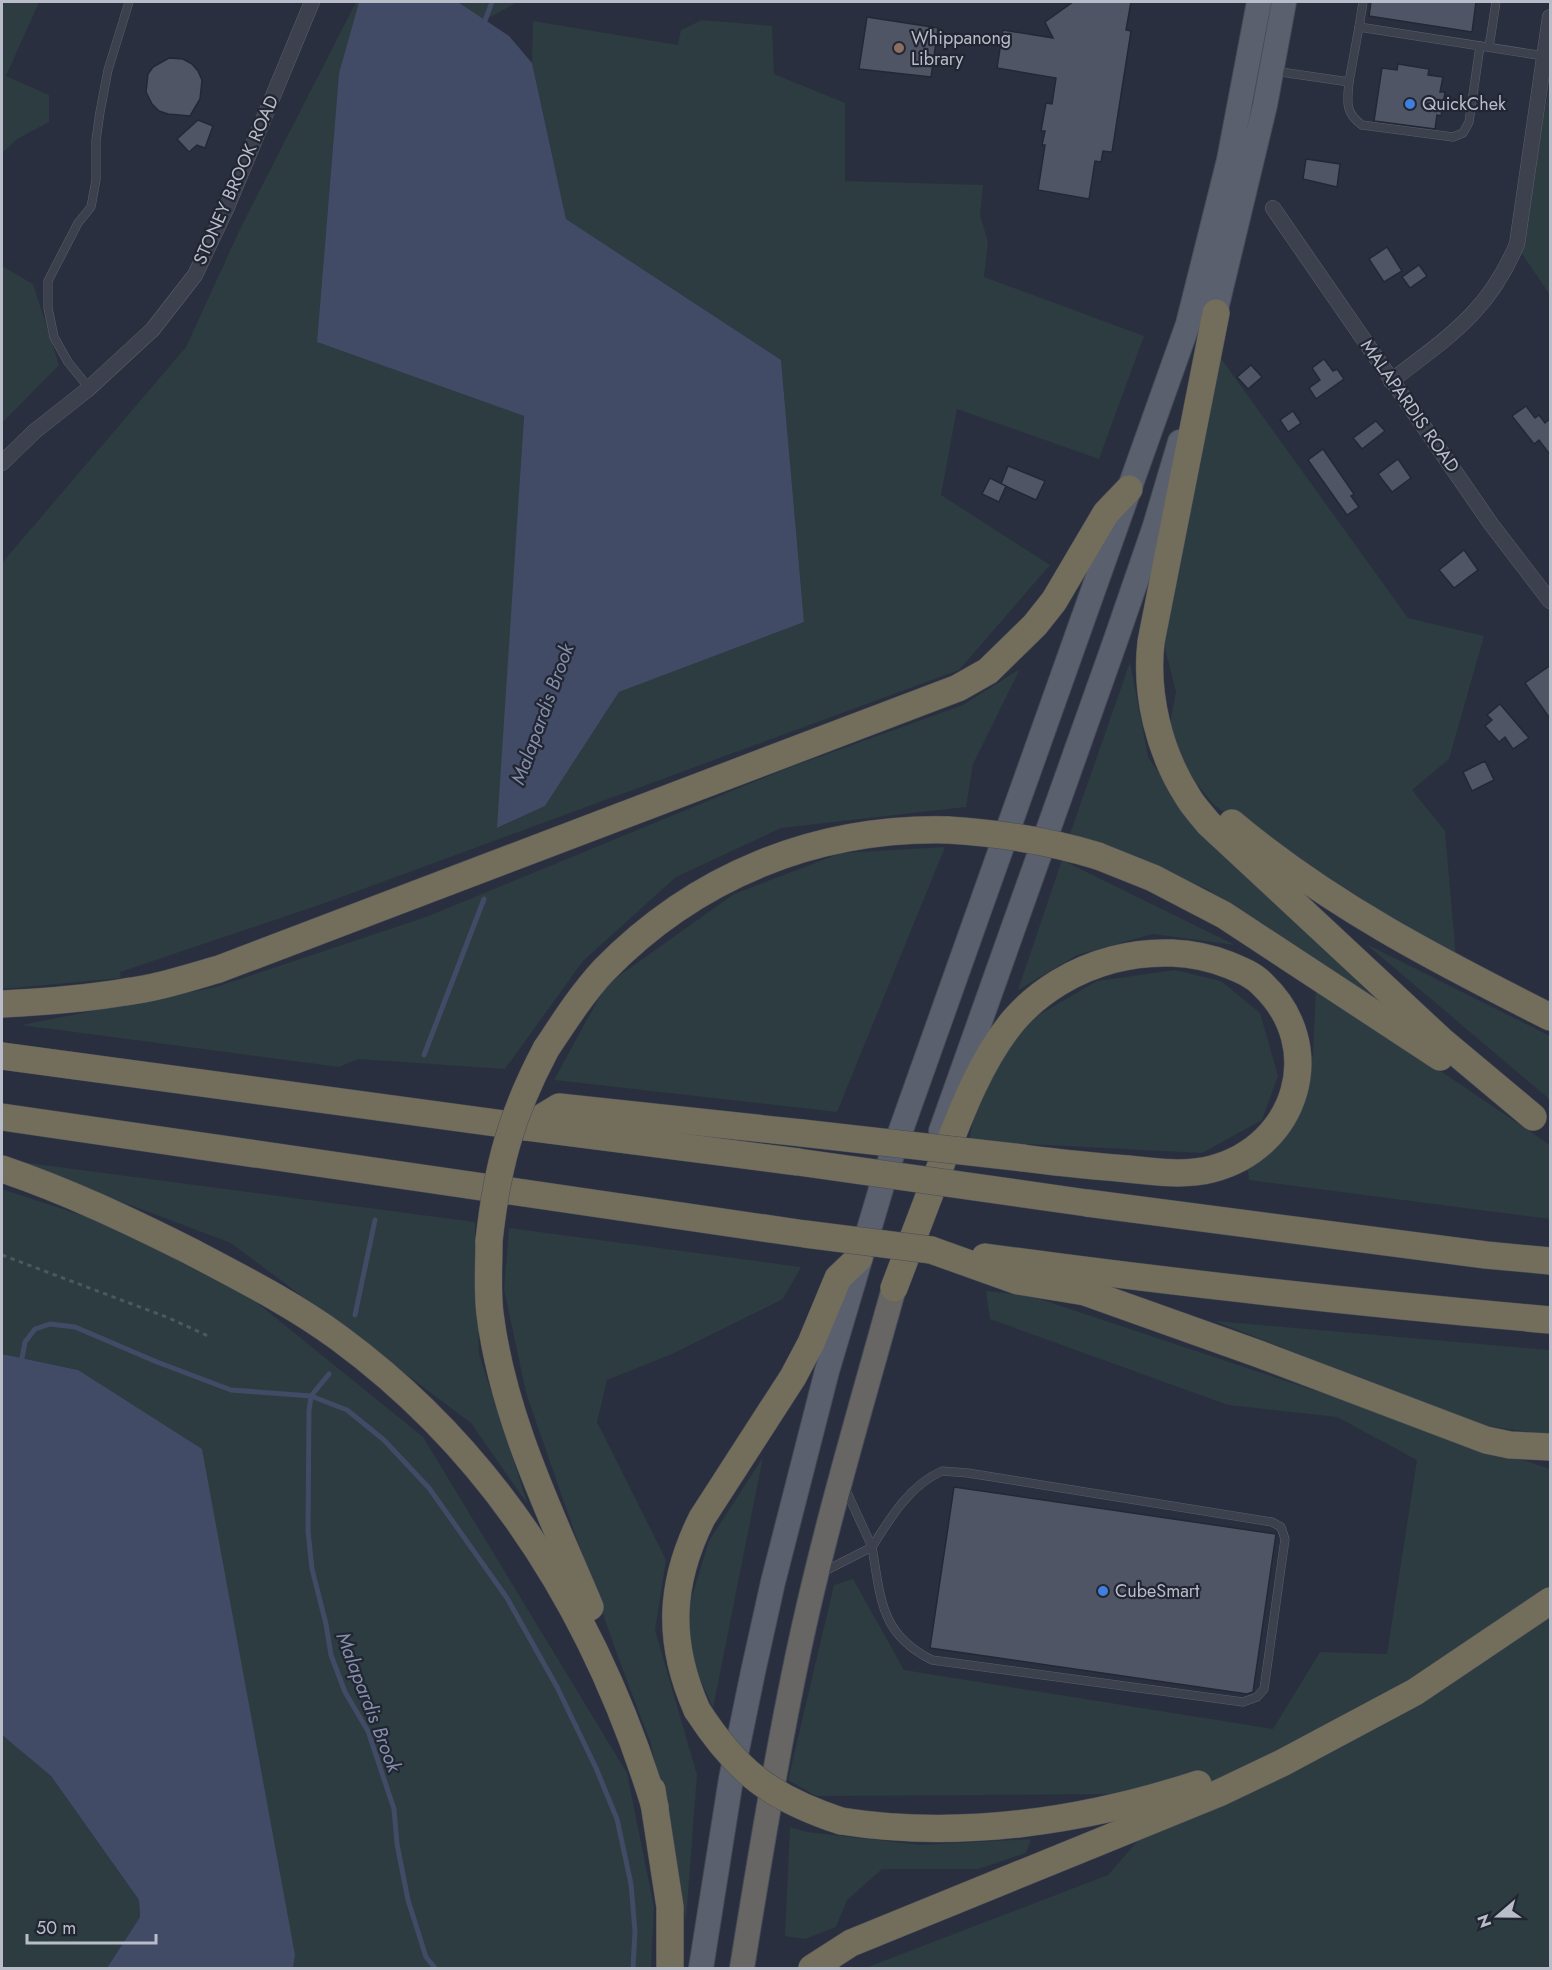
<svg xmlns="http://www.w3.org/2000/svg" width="1552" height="1970" font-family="Jost,sans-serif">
<rect width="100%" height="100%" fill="#292f3e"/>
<g fill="#2c3c40">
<polygon points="2,2 39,2 6,76 49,95 49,122 17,139 2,153"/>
<polygon points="356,2 359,2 339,73 317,342 524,416 498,828 545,806 619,692 804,622 781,360 566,219 532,63 533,21 678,45 681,30 702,20 772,26 774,74 845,103 845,181 983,185 980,216 988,241 984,277 1144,336 1099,459 957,409 941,495 1050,565 959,670 325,903 120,972 121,978 2,989 2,563 186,347 241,227"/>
<polygon points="458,2 514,2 514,4 485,20"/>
<polygon points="1550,85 1550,295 1516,245"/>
<polygon points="2,266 33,284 59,365 2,423"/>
<polygon points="1220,357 1408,618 1484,636 1449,759 1412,790 1445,831 1456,957 1334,892 1213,804 1186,770 1168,733 1176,692 1160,629"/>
<polygon points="1130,662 1148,757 1201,832 1384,1007 1207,889 1070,834"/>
<polygon points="1020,669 973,764 966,807 781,828 676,877 583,961 505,1069 358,1059 339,1067 21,1025 216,987 426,917 783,770 963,705"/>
<polygon points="945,847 837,1112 554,1080 606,985 734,894 841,853"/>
<polygon points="1062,860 1235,945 1153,934 1077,955 1018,990"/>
<polygon points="1366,944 1550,1036 1550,1100 1548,1098"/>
<polygon points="1175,970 1221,981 1260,1013 1278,1076 1262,1120 1202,1153 969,1141 974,1116 991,1072 1030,1020 1097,981"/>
<polygon points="1316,987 1550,1145 1550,1219 1249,1180 1247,1167 1293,1128 1313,1055"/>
<polygon points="13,1161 475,1222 479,1354 528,1505 471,1423 231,1243"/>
<polygon points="2,1189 105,1223 245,1293 423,1437 627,1773 654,1907 651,1968 293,1968 295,1955 78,1370 2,1354"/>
<polygon points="509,1228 801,1267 783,1299 672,1354 607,1380 597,1422 666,1560 655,1630 697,1775 686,1920 651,1744 618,1657 526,1393 504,1289"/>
<polygon points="986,1291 1031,1296 1550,1469 1550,1968 865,1968 1108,1875 1142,1836 1122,1794 816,1796 788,1780 834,1585 853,1579 904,1670 1273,1729 1320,1652 1387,1654 1417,1460 1337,1417 1228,1405 990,1319"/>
<polygon points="1215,1321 1550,1350 1550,1433 1544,1434 1475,1424"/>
<polygon points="763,1457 713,1708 688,1652 690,1603 709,1541"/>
<polygon points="2,1735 51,1776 139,1900 140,1917 107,1968 2,1968"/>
<polygon points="790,1827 807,1832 921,1845 1031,1839 1026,1853 978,1869 882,1869 847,1900 836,1927 805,1939 785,1936"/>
</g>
<g fill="#414b65">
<polygon points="359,2 458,2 509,36 532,63 566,219 781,360 804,622 619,692 545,806 497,828 524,416 317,342 339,73"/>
<polygon points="2,1354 78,1370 202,1449 295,1955 293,1968 107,1968 140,1917 139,1900 51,1776 2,1735"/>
</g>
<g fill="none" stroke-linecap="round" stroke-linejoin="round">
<g stroke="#414b65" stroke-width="5">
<polyline points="483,26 492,2"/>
<polyline points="424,1055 484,899"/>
<polyline points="355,1315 375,1220"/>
<polyline points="22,1358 25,1342 35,1329 50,1324 75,1327 157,1362 231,1390 311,1396 347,1410 384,1440 429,1488 507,1598 557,1687 596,1768 617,1819 631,1884 635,1931 633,1968"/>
<polyline points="329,1374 311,1396 309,1411 308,1531 312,1569 326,1624 331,1655 345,1692 368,1731 394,1809 397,1844 408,1900 426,1957 435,1968"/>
</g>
</g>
<g fill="#505566" stroke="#242835" stroke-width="1.5">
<polygon points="1073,2 1131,2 1126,30 1131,31 1112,152 1103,151 1101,162 1095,161 1089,199 1038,190 1045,145 1042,145 1045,131 1041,131 1046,103 1052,104 1056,78 997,68 1003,30 1053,38 1045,22"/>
<polygon points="1371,2 1476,2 1472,32 1369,16"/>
<polygon points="867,17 938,28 931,77 859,69"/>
<polygon points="169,58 183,59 192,64 198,71 202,80 200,99 190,116 168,114 159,111 152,104 146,92 148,74 153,67"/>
<polygon points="1398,64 1429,69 1428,75 1443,77 1440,92 1445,92 1441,116 1437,115 1435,129 1374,121 1382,68 1397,70"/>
<polygon points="198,120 213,126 205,148 197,145 189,152 177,139"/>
<polygon points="1306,159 1340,164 1337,187 1303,179"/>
<polygon points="1387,247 1402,271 1384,282 1369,259"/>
<polygon points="1419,265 1427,276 1410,288 1402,277"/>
<polygon points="1324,359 1333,371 1337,369 1344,379 1316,399 1309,388 1320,380 1312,368"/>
<polygon points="1251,365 1262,377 1248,389 1237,377"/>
<polygon points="1526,406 1535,418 1539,415 1545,423 1551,418 1551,456 1539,440 1534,444 1512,416"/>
<polygon points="1293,411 1301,423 1288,432 1280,420"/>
<polygon points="1376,421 1385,431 1362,449 1353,438"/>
<polygon points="1323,449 1354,494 1351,496 1359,507 1347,515 1308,460"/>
<polygon points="1398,459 1411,478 1392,492 1378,474"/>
<polygon points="1008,466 1045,481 1036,500 1001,484"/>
<polygon points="990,478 1006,486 999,502 982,494"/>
<polygon points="1464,550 1478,570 1454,588 1439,570"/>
<polygon points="1551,665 1551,720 1525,683"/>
<polygon points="1500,704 1529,738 1513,749 1505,737 1499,742 1485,726 1492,720 1487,715"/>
<polygon points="1485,761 1494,780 1472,791 1463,772"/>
<polygon points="954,1487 1276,1534 1253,1692 1247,1694 930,1648"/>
</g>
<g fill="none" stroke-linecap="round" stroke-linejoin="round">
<g stroke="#5b5f6c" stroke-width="9">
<g id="service">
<polyline points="1359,27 1363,2"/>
<polyline points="1489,47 1496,2"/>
<polyline points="1274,71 1349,82 1359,27 1544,56"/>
<path d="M1349,82C1347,102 1345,113 1362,125L1453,137L1463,133L1469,122L1480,46"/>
<polyline points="89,388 68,362 54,337 48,308 48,281 78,223 91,207 96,180 96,140 100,112 108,70 129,2"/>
<path d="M942,1471L968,1473L1272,1522L1281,1527L1285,1539L1264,1689L1257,1697L1243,1702L932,1660C880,1634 881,1599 872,1547C890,1518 910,1485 942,1471Z"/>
<polyline points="821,1573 872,1547 845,1488"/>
</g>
</g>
<g stroke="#5b5f6c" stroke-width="16">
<g id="minor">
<polyline points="1273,208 1491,524 1550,601"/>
<path d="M1391,381C1448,337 1488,313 1517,244L1550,17"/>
<polyline points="2,463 35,431 87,390 153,329 195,275 227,207 312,2"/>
</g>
</g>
<g stroke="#464a57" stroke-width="26">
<g id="primary">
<polyline points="1211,330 1265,105 1284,2"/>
<polyline points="941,1131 1115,642 1155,526 1180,442"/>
<polyline points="701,1968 731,1779 753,1672 773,1582 827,1371 886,1172 1188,324 1229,160 1259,2"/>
</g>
</g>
<g stroke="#484c59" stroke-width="26">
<path id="trunk" d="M742,1968C759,1863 776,1759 798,1654C824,1531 860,1410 894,1288"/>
</g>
<g stroke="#484c59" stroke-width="28">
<g id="motorway">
<path d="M1216,313L1151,642C1145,694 1159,752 1188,797C1193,806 1201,814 1208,823L1441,1040L1533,1117"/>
<path d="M1232,823C1328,904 1439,961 1550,1017"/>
<polyline points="1098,856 1153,878 1224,915 1440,1057"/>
<path d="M2,1004C43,1002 84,999 125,992C157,988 188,978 219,969L958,688L988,671L1035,625L1054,601L1106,513L1129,489"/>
<path d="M546,1049C564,1022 581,995 603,971C695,876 816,827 948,830"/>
<polyline points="2,1056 526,1127 798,1162"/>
<polyline points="2,1117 805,1234"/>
<polyline points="526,1127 559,1107 802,1133"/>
<path d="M2,1169C67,1191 128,1220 190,1251C241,1278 293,1304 339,1338C498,1455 598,1620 655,1807"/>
<polyline points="1087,1203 1486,1255 1550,1261"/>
<path d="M489,1241C489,1266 487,1290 490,1314C503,1417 550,1512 590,1607"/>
<polyline points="931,1250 1018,1281 1085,1292 1259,1354 1486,1440 1510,1445 1550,1447"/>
<path d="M985,1257C1173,1283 1362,1303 1550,1320"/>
<path d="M894,1288C910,1246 926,1204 942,1162C960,1115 981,1059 1014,1020C1065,961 1156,936 1229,965C1241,970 1254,975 1263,985C1328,1047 1297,1147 1212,1169C1185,1176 1155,1172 1128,1169C1093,1166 1058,1163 1023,1158"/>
<path d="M697,1710C667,1642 669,1584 702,1518L793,1377L811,1343L838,1278L859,1258"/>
<polyline points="652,1790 670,1907 670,1968"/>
<path d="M841,1821C960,1840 1085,1821 1198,1784"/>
<polyline points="812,1968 851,1943 1219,1793 1282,1763 1415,1692 1550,1601"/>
</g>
</g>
<polyline stroke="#4b595e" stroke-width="3" stroke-dasharray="4.5 4.5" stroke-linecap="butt" points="2,1255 169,1318 208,1336"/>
<use href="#service" stroke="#3d414e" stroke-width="8"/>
<use href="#minor" stroke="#3d414e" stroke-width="15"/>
<use href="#primary" stroke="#5b606e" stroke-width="24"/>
<use href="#trunk" stroke="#676664" stroke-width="24"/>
<use href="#motorway" stroke="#736d5b" stroke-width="27"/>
<g stroke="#484c59" stroke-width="28" stroke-linecap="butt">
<g id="motorway-bridge">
<path d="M948,830C999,833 1049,841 1098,856"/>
<polyline points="802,1133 1023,1158"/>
<polyline points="798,1162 1087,1203"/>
<polyline points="805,1234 931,1250"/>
<path d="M489,1241C497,1167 511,1115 546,1049"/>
<path d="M697,1710C737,1772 771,1798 841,1821"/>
</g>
</g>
<use href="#motorway-bridge" stroke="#736d5b" stroke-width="27"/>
</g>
<circle fill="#8d6e63" stroke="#222633" stroke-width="2" cx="899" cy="48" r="6"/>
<g fill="#3f7fe0" stroke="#222633" stroke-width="2">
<circle cx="1410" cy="104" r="6"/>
<circle cx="1103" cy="1591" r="6"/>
</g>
<g text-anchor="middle" stroke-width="4.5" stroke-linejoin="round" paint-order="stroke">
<g font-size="18" fill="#b9bdc9" stroke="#222633" text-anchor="start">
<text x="911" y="44">Whippanong<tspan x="911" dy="21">Library</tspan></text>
<text x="1422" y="110">QuickChek</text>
<text x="1115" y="1597">CubeSmart</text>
</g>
<g font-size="18" fill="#b9bdc9" stroke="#222633">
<text transform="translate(236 180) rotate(-66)" y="6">STONEY BROOK ROAD</text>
<text transform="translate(1410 406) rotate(55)" y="6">MALAPARDIS ROAD</text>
</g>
<g font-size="20" font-style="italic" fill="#858fac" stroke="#222633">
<text transform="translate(542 714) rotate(-70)" y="7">Malapardis Brook</text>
<text transform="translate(369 1702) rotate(69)" y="7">Malapardis Brook</text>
</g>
</g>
<rect width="1552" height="1970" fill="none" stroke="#b9bdc9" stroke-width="6"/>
<g transform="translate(1498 1916) rotate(250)" stroke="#222633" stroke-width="4.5" paint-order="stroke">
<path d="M0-4.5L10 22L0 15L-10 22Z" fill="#b9bdc9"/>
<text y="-9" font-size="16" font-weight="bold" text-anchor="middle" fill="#b9bdc9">N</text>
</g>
<path d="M27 1934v9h129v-9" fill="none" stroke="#b9bdc9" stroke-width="3"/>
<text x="36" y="1934" font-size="18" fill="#b9bdc9" stroke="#222633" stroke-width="4.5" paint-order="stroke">50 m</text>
</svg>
